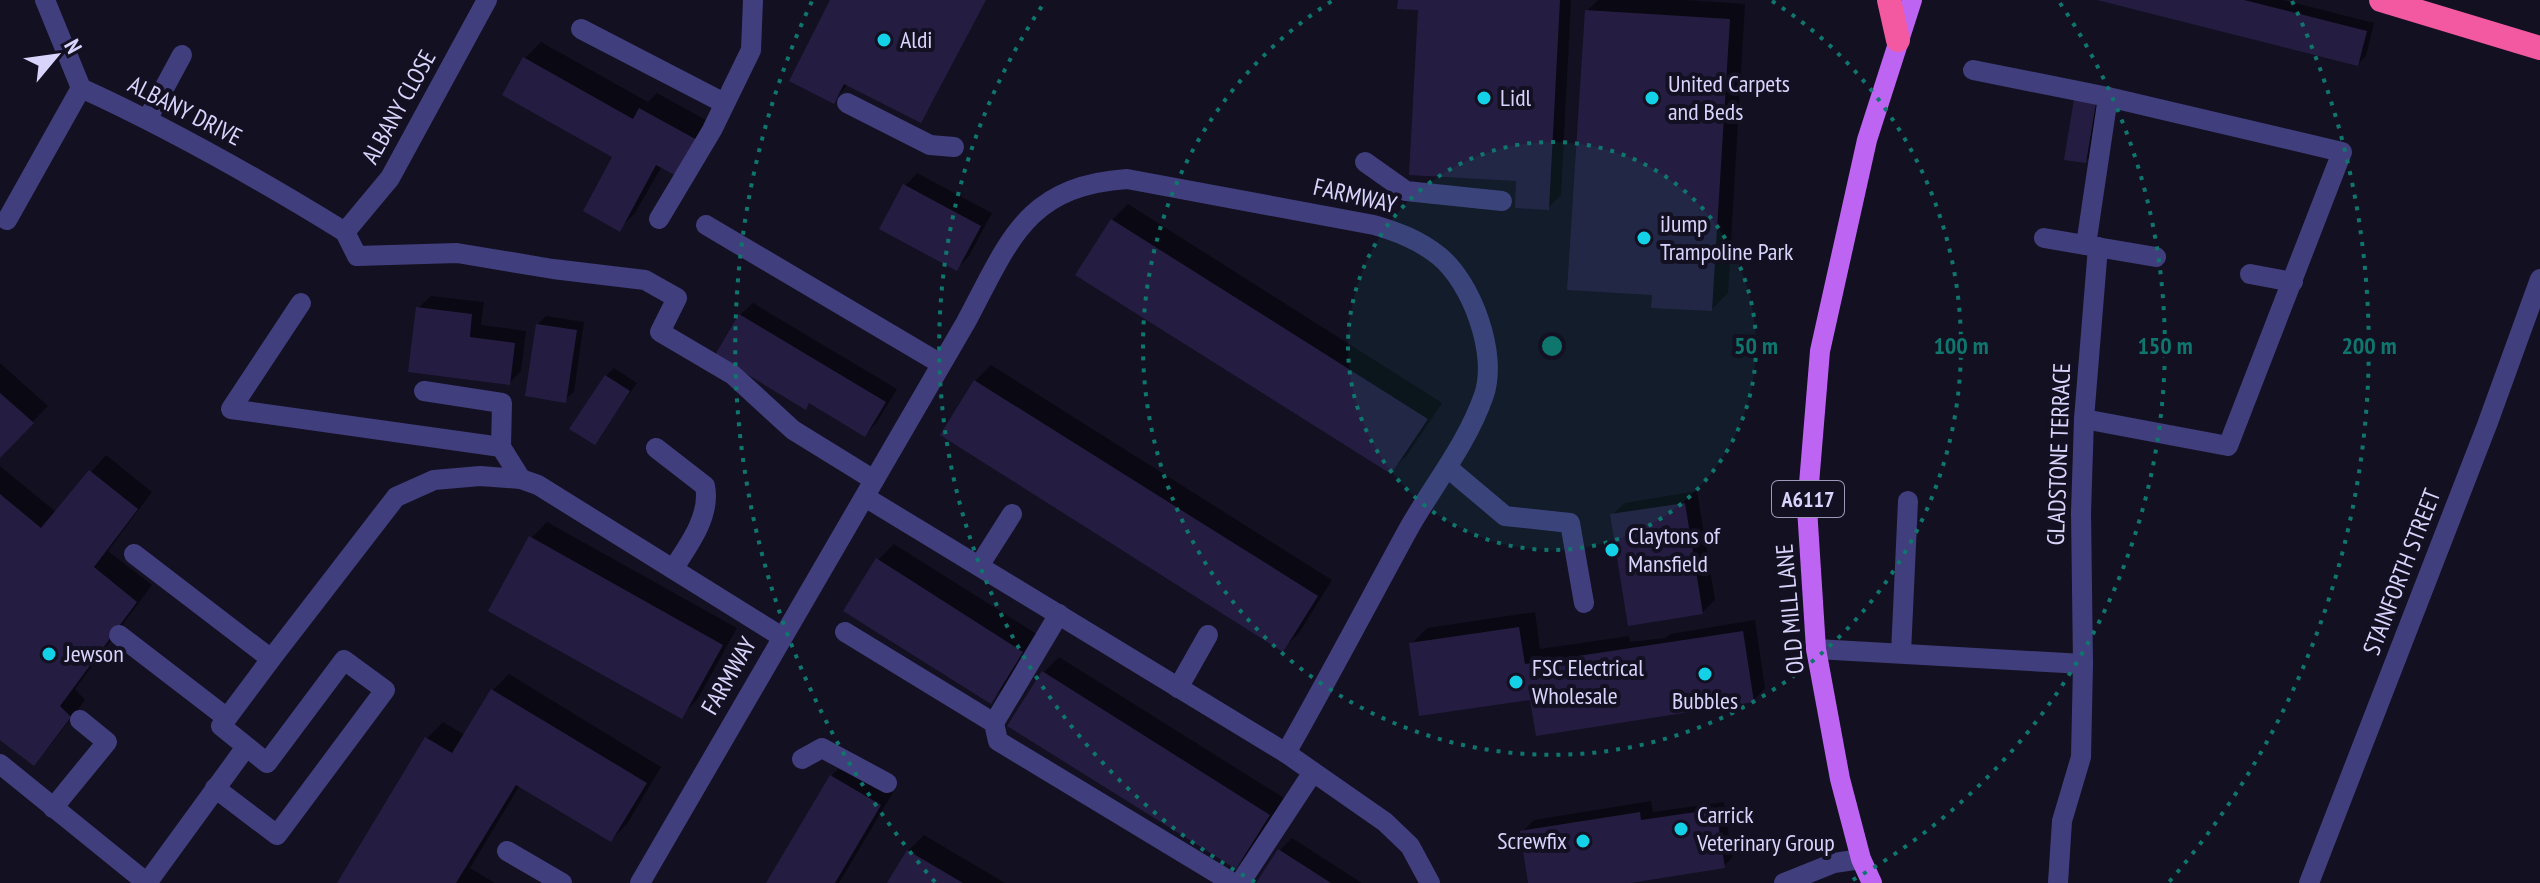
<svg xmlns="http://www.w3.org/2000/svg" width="2540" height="883" font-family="'PT Sans Narrow',sans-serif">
<rect width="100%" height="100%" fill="#131022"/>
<g fill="#0007">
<polygon points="833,0 985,0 929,108 917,119 848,84 834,101"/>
<polygon points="1400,0 1571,0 1561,195 1548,208 1518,179 1420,8"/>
<polygon points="1598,0 1687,0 1745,4 1728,293 1712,309 1654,293 1587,11"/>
<polygon points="2101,0 2283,0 2374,23 2366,56 2358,64"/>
<polygon points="541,42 648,102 657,93 713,124 694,159 662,166 635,213 619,229 615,157 525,58"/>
<polygon points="2099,99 2089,158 2085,161 2076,100"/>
<polygon points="917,173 992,213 969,256 957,269 905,186"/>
<polygon points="1128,204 1442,403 1407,455 1391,471 1112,220"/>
<polygon points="431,296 484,302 481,325 526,331 521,371 509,383 418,308"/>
<polygon points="753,303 897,389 877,422 865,435 811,402 805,407 740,315"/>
<polygon points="546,316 584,322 574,392 565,400 538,324"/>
<polygon points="0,363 48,406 0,455"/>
<polygon points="991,365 1332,580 1299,633 1283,649 975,381"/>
<polygon points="614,368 637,383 594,443 606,376"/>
<polygon points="106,455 152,492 108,551 152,585 75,689 85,700 49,747 34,763 0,737 0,466 56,512"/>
<polygon points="1697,491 1715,600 1703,612 1612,515 1625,503"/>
<polygon points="547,522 737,628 697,700 681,716 531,538"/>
<polygon points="894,544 1038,635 1006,686 990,701 878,560"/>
<polygon points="1535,612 1540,649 1629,636 1630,642 1665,638 1670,634 1755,620 1765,688 1753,701 1532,698 1411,644 1427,628"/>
<polygon points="1059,657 1284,798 1252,851 1236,867 1043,673"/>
<polygon points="509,674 661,767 627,824 611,840 520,785 470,868 495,883 339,883 427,738 443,722 465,735 493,690"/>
<polygon points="847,761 895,789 839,883 769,883 831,776"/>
<polygon points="1651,801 1653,812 1724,802 1732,858 1724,866 1618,883 1530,883 1522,832 1534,820"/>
<polygon points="924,835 1005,883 889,883 908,851"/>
<polygon points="1292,838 1362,883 1258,883 1280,850"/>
</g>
<g fill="#251d41">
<polygon points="830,0 986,0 921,123 844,84 834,104 789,81"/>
<polygon points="1398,0 1560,0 1549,210 1515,208 1516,181 1409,175 1418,10 1397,9"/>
<polygon points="2097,0 2244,0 2367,31 2358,66"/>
<polygon points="1585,10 1730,19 1712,311 1651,308 1652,295 1567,290"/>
<polygon points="523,57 633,119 639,108 699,141 678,177 656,165 620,232 583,211 612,157 502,95"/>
<polygon points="2074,99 2096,103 2086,163 2064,160"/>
<polygon points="903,184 981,226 957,271 879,229"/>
<polygon points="1111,219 1428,419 1391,474 1075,275"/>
<polygon points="416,307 472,314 470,337 515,343 510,385 408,372"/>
<polygon points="739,314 886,402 865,437 809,403 806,410 715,355"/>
<polygon points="536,324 577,330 566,403 525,396"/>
<polygon points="605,375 630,391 595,445 569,429"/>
<polygon points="974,380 1318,596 1283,652 940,435"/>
<polygon points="0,393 34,423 0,458"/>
<polygon points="89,470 138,509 94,567 137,602 60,706 71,717 34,766 0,740 0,494 41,528"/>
<polygon points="1685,503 1703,614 1628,626 1610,514"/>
<polygon points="529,536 723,645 682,719 488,611"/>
<polygon points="876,558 1023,652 991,704 843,611"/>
<polygon points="1519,627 1525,664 1743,631 1754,702 1536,736 1530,700 1419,716 1409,643"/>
<polygon points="1042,671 1270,815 1236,869 1007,726"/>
<polygon points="491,689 647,783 611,842 516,785 456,883 337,883 425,737 452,753"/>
<polygon points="830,775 881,805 835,883 766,883"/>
<polygon points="1716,809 1725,868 1630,883 1528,883 1520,831 1640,812 1641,820"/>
<polygon points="1278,849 1331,883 1256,883"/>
<polygon points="907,850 963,883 887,883"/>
</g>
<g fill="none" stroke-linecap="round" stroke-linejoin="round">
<g stroke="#413e7d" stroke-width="20">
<path d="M45,0L81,88C173,130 259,179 345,232"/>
<polyline points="581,29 724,103"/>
<polyline points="1973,70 2108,97 2342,152 2228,446 2084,419"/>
<polyline points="847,103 930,145 954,147"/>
<polyline points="148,118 182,55"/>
<polyline points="1365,162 1406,191 1502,201"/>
<polyline points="659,219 712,130 751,50 753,0"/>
<polyline points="7,220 81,88"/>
<polyline points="706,225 941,364"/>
<polyline points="345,232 357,256 457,253 553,269 645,280 677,298 660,332 733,375 793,430 874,480"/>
<polyline points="345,232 390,178 487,0"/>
<polyline points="2044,238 2156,257"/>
<polyline points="2086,245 2108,97"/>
<polyline points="2250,274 2293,282"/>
<polyline points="301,303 231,409 501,447"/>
<polyline points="424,391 502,403 501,447 521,479"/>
<path d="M656,448L705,486C711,515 689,545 673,569"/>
<polyline points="1448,468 1505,516 1570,523 1584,603"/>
<polyline points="865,497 1286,753"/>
<polyline points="134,554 271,659 221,726 267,763 344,660 385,690 277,835 215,788"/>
<polyline points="979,566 1012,514"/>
<polyline points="845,632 994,723 998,741 1233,883"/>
<polyline points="119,635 227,718"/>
<polyline points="1816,649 2083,664 2081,757 2062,821 2058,883"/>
<polyline points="1901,653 1908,501"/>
<polyline points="271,659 396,497 434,480 480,476 521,479 538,485 782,637"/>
<polyline points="2083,664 2081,513 2084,419 2098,247"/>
<polyline points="1178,688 1208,635"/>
<polyline points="994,723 1059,614"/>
<polyline points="802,759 822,748 887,783"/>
<polyline points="0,764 147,883"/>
<polyline points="53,808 107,742 80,720"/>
<polyline points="507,851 562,883"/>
<polyline points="147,883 246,747"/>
<path d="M640,883L966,322C1009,242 1025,186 1127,179L1374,225C1398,232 1419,240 1439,256C1472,283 1498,354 1484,395C1467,444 1434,484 1409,528C1368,603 1328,679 1286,753L1385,822L1410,846L1430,883"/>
<polyline points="1240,883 1313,772"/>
<polyline points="1784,883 1834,863 1861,859"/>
<polyline points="2309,883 2487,425 2540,279"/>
</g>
<polyline stroke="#be64f2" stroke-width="20" points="1872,883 1861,859 1840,779 1816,649 1807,508 1820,351 1867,140 1912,0"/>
<g stroke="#f259a1" stroke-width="24">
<polyline points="1889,0 1898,40"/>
<polyline points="2381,0 2540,48"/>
</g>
</g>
<circle cx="1552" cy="346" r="204" fill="#0f766e" fill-opacity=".12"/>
<g fill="none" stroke="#0f766e" stroke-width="4" stroke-dasharray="4 8">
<circle cx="1552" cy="346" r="204"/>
<path d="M1772 1A409 409 0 1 1 1332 1"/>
<path d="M1255 882A613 613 0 0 1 1044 3M2060 3A613 613 0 0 1 1849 882"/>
<path d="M935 882A817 817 0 0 1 812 1M2292 1A817 817 0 0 1 2169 882"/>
</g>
<g fill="#13d2e8" stroke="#131022" stroke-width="3">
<circle cx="884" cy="40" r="8"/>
<circle cx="1484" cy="98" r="8"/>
<circle cx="1652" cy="98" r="8"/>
<circle cx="1644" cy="238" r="8"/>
<circle cx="1612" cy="550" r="8"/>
<circle cx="49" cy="654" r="8"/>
<circle cx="1705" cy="674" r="8"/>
<circle cx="1516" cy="682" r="8"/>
<circle cx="1681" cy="829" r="8"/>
<circle cx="1583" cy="841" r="8"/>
</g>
<g text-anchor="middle" stroke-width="8" stroke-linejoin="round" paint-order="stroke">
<rect fill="#131022" stroke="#9e99ba" stroke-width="2" x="1772" y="481" width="72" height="36" rx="6"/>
<g font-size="22" font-weight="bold" fill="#d9d4fb">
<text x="1808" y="507">A6117</text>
</g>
<g font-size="24" fill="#d9d4fb" stroke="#131022" text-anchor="start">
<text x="900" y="48">Aldi</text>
<text x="1668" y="92">United Carpets<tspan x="1668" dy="28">and Beds</tspan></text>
<text x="1500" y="106">Lidl</text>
<text x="1660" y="232">iJump<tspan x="1660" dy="28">Trampoline Park</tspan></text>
<text x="1628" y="544">Claytons of<tspan x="1628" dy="28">Mansfield</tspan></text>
<text x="65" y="662">Jewson</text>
<text x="1532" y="676">FSC Electrical<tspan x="1532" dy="28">Wholesale</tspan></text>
<text x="1705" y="709" text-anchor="middle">Bubbles</text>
<text x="1697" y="823">Carrick<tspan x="1697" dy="28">Veterinary Group</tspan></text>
<text x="1567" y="849" text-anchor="end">Screwfix</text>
</g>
<g font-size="24" fill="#d9d4fb" stroke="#131022">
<text transform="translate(399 107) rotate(-61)" y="8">ALBANY CLOSE</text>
<text transform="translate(185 111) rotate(27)" y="8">ALBANY DRIVE</text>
<text transform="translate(1355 196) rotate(13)" y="8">FARMWAY</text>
<text transform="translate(2059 454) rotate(-88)" y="8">GLADSTONE TERRACE</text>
<text transform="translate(2402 572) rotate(-69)" y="8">STAINFORTH STREET</text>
<text transform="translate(1790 609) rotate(-95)" y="8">OLD MILL LANE</text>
<text transform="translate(729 676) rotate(-60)" y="8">FARMWAY</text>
</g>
</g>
<circle cx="1552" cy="346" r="12" fill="#0f766e" stroke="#131022" stroke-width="4"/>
<g font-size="24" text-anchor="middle" font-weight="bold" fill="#0f766e" stroke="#131022" stroke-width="8" stroke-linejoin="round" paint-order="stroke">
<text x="1756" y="354">50 m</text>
<text x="1961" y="354">100 m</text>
<text x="2165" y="354">150 m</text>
<text x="2369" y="354">200 m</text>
</g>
<g transform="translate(56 56) rotate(61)" stroke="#131022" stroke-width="6" paint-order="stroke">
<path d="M0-6L14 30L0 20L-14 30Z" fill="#d9d4fb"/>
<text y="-12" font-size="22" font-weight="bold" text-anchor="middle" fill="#d9d4fb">N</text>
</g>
</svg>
